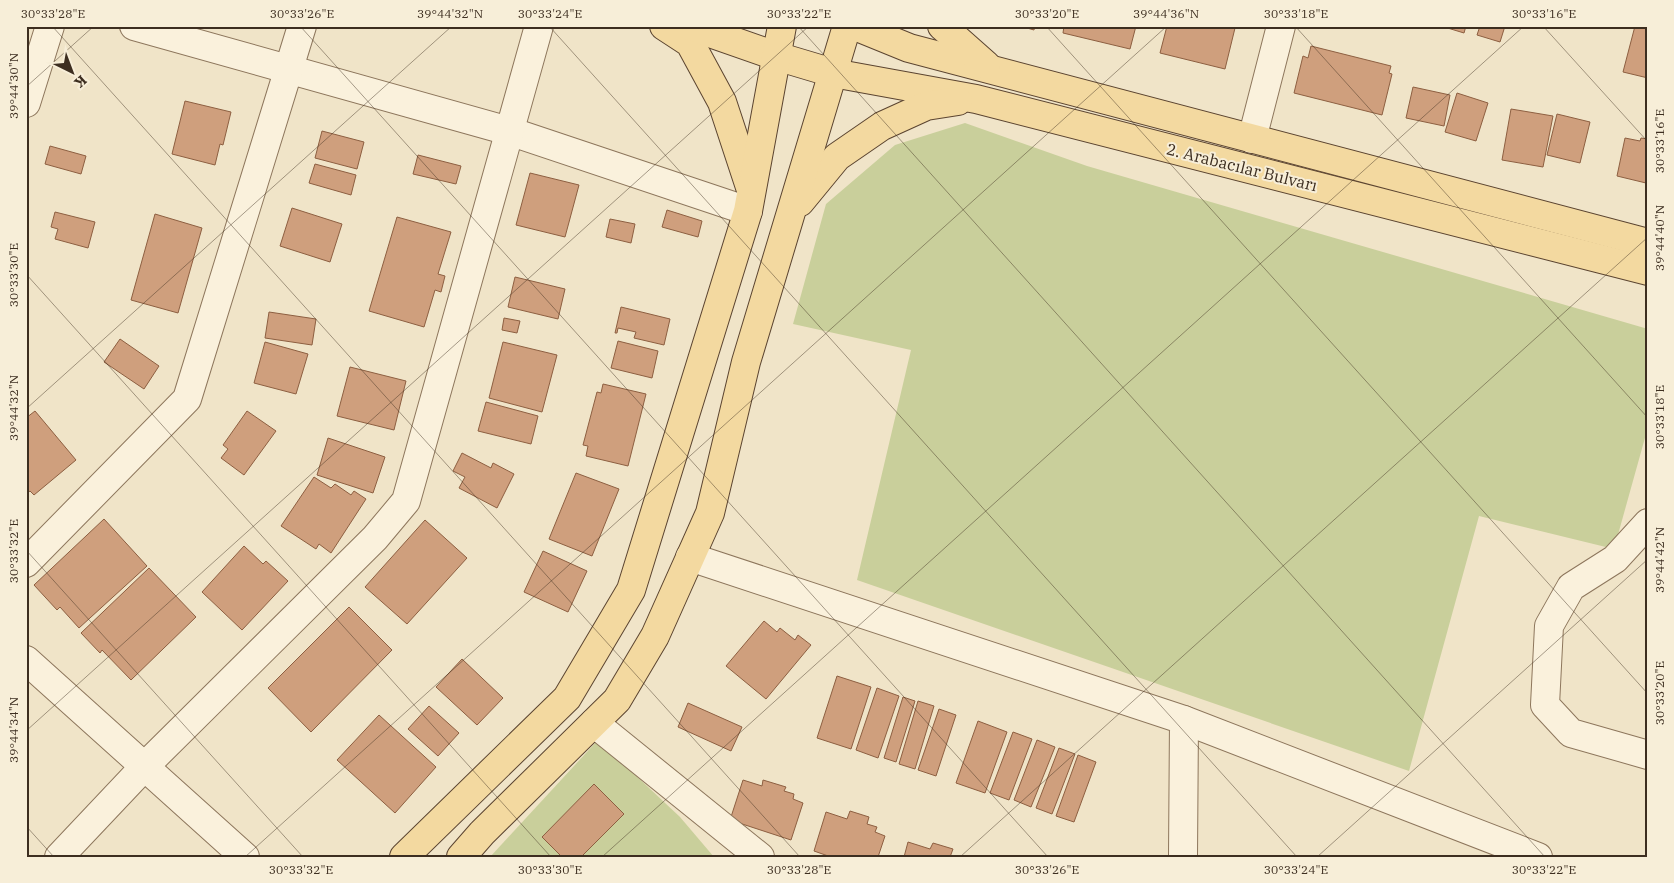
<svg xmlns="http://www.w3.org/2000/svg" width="1674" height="883" font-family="'IBM Plex Serif',serif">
<rect width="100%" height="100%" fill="#f0e4c8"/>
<g fill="#c9cf9b">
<polygon points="965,123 1087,166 1648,329 1648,427 1614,549 1479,516 1409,771 857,580 911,350 793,324 826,204 895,145"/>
<polygon points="598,740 680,817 714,857 490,857"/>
</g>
<g fill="#cf9f7d" stroke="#8d5f41">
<polygon points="1020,26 1035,26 1034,30"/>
<polygon points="1064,26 1136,26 1130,49 1063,33"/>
<polygon points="1167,26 1228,26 1235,28 1225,69 1160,53"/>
<polygon points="1441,26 1466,26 1464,33"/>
<polygon points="1480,26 1505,26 1500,42 1477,35"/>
<polygon points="1635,26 1648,28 1648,78 1623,72"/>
<polygon points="1311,46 1391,66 1389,73 1392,74 1382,115 1294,93 1303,56 1308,58"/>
<polygon points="1413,87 1450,95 1444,126 1406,118"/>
<polygon points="1457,93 1488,103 1476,141 1445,132"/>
<polygon points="185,101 231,112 223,145 220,144 215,165 172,154"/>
<polygon points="1511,109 1553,116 1543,167 1502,160"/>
<polygon points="1557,114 1590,122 1580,163 1547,155"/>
<polygon points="322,131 364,142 357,169 315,158"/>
<polygon points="1625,138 1640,141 1641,138 1648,139 1648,179 1646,183 1617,176"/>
<polygon points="50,146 86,156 81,174 45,164"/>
<polygon points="418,155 461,166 456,184 413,174"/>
<polygon points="315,164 356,175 351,195 309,183"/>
<polygon points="530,173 579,185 565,237 516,225"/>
<polygon points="292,208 342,224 330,262 280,246"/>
<polygon points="667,210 702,221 698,237 662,227"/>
<polygon points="55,212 95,222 88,248 55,239 58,229 51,227"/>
<polygon points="155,214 202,228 178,313 131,300"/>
<polygon points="397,217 451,232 438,274 445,276 441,292 435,290 424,327 369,311"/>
<polygon points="610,219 635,224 631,243 606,237"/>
<polygon points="515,277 565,289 558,319 508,307"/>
<polygon points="621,307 670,319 664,345 634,338 636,332 618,328 617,333 615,333"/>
<polygon points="269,312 316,319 312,345 265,338"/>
<polygon points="504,318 520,321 517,333 502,330"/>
<polygon points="120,339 159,366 144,389 104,362"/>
<polygon points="618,341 658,351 652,378 611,368"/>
<polygon points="265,342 308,354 296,394 254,383"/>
<polygon points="503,342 557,355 542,412 489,398"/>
<polygon points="350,367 406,381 394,430 337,416"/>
<polygon points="603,384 646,394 628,466 586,456 588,446 583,445 597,392 601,393"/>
<polygon points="486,402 538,416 531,444 478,431"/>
<polygon points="35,411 76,460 34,495 30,491 26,494 26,418"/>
<polygon points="247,411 276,431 244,475 221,458 228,449 223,445"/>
<polygon points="328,438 385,457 373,493 317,475"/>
<polygon points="462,453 491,468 493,463 514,474 497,508 459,488 465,477 453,471"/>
<polygon points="576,473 619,489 592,556 549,539"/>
<polygon points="314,477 331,488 335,484 351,495 354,491 366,499 331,553 319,544 316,549 281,526"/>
<polygon points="104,519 147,566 79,628 60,607 57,610 34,585"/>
<polygon points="425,520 467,558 407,624 365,587"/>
<polygon points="244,546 263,564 266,561 288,581 242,630 202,592"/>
<polygon points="543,551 587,571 568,612 524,592"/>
<polygon points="149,568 196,617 131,680 102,650 100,653 81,633"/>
<polygon points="349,607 392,650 311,732 268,688"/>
<polygon points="764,621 777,632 780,628 795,640 798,635 811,645 766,699 726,666"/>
<polygon points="462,659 503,698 477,725 436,687"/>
<polygon points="837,676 871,687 851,749 817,738"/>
<polygon points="877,688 899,696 878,758 856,750"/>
<polygon points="903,697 915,701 896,762 884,758"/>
<polygon points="918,701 934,706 915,769 899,764"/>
<polygon points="688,703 742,727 731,751 678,727"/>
<polygon points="429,706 459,733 438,756 408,729"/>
<polygon points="939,709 956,715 936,776 918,770"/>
<polygon points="379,715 436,767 395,813 337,760"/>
<polygon points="978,721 1007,732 985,793 956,783"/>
<polygon points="1013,732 1032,739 1009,800 990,793"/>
<polygon points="1037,740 1055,747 1031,807 1014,800"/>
<polygon points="1059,748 1075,754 1052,814 1036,808"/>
<polygon points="1078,755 1096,762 1074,822 1056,816"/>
<polygon points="743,780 762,786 763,780 786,787 784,791 794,794 793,799 803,803 791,840 730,820"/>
<polygon points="594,784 624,814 581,857 562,857 542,837"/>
<polygon points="850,811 869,817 867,824 877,827 875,832 885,836 878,857 831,857 814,851 826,812 847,819"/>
<polygon points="908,842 930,849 933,843 953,849 950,857 904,857"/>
</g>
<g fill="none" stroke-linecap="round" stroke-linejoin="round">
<g stroke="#8d765c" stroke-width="30">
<g id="minor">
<polyline points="134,26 509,131 748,211"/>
<polyline points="26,103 50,26"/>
<polyline points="1252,139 1281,26"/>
<polyline points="1648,523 1615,559 1571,587 1549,626 1545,705 1571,733 1648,755"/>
<polyline points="690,557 1184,720 1183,857"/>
<polyline points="26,563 187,399 302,26"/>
<polyline points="26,660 245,857"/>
<polyline points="1184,720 1538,857"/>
<polyline points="594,723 760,857"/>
<polyline points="59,857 145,766 375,538 406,501 539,26"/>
</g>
</g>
<g stroke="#5b4430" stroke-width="30">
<g id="major">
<polyline points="664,26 690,43 722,102 751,190"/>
<polyline points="690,26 776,56 833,73 976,99 1648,271"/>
<polyline points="855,26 909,48 1648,243"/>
<polyline points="942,26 986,65"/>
<polyline points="800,202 837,157 882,126 926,106 958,101"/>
<polyline points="404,857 567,698 631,590 748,211 782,26"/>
<polyline points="461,857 482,833 617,700 655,636 710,513 746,362 847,26"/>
</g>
</g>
<use href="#minor" stroke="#faf1dc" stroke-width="28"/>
<use href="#major" stroke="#f3d9a0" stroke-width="28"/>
</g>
<path fill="none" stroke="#3d2e20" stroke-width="1" stroke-opacity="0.45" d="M52,26L800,857M300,26L1048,857M549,26L1297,857M798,26L1545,857M1046,26L1648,694M1295,26L1648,418M1543,26L1648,142M26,87L94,26M26,274L551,857M26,409L452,26M26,550L303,857M26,731L809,26M26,826L54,857M245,857L1167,26M602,857L1524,26M960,857L1648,237M1317,857L1648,559"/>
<g text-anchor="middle" stroke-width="4" stroke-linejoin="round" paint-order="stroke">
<g font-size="16" fill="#3d2e20" stroke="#f7eed8">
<text transform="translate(1242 167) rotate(14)" y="6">2. Arabacılar Bulvarı</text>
</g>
</g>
<rect width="1674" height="883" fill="none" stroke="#f7eed8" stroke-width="55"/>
<g transform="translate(72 72) rotate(138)" stroke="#f7eed8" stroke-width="4" paint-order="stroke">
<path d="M0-4L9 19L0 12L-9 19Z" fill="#3d2e20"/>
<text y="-8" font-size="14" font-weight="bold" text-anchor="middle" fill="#3d2e20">K</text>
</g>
<rect x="28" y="28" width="1618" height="828" fill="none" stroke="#3d2e20" stroke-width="2"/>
<g font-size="12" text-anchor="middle" fill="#3d2e20">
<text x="53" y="18">30°33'28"E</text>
<text x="302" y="18">30°33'26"E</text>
<text x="450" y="18">39°44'32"N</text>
<text x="550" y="18">30°33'24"E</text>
<text x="799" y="18">30°33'22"E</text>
<text x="1047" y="18">30°33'20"E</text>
<text x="1166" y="18">39°44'36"N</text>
<text x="1296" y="18">30°33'18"E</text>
<text x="1544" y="18">30°33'16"E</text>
<text transform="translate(14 86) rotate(-90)" y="4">39°44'30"N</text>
<text transform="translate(1660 141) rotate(-90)" y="4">30°33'16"E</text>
<text transform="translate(1660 238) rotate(-90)" y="4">39°44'40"N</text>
<text transform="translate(14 275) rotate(-90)" y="4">30°33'30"E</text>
<text transform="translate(14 408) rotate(-90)" y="4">39°44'32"N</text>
<text transform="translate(1660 417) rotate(-90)" y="4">30°33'18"E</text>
<text transform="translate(14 551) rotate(-90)" y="4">30°33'32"E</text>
<text transform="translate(1660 560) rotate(-90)" y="4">39°44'42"N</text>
<text transform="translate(1660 693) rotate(-90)" y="4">30°33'20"E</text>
<text transform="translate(14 730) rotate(-90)" y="4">39°44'34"N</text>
<text x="301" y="874">30°33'32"E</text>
<text x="550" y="874">30°33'30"E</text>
<text x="799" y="874">30°33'28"E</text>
<text x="1047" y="874">30°33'26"E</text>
<text x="1296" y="874">30°33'24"E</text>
<text x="1544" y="874">30°33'22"E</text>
</g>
</svg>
